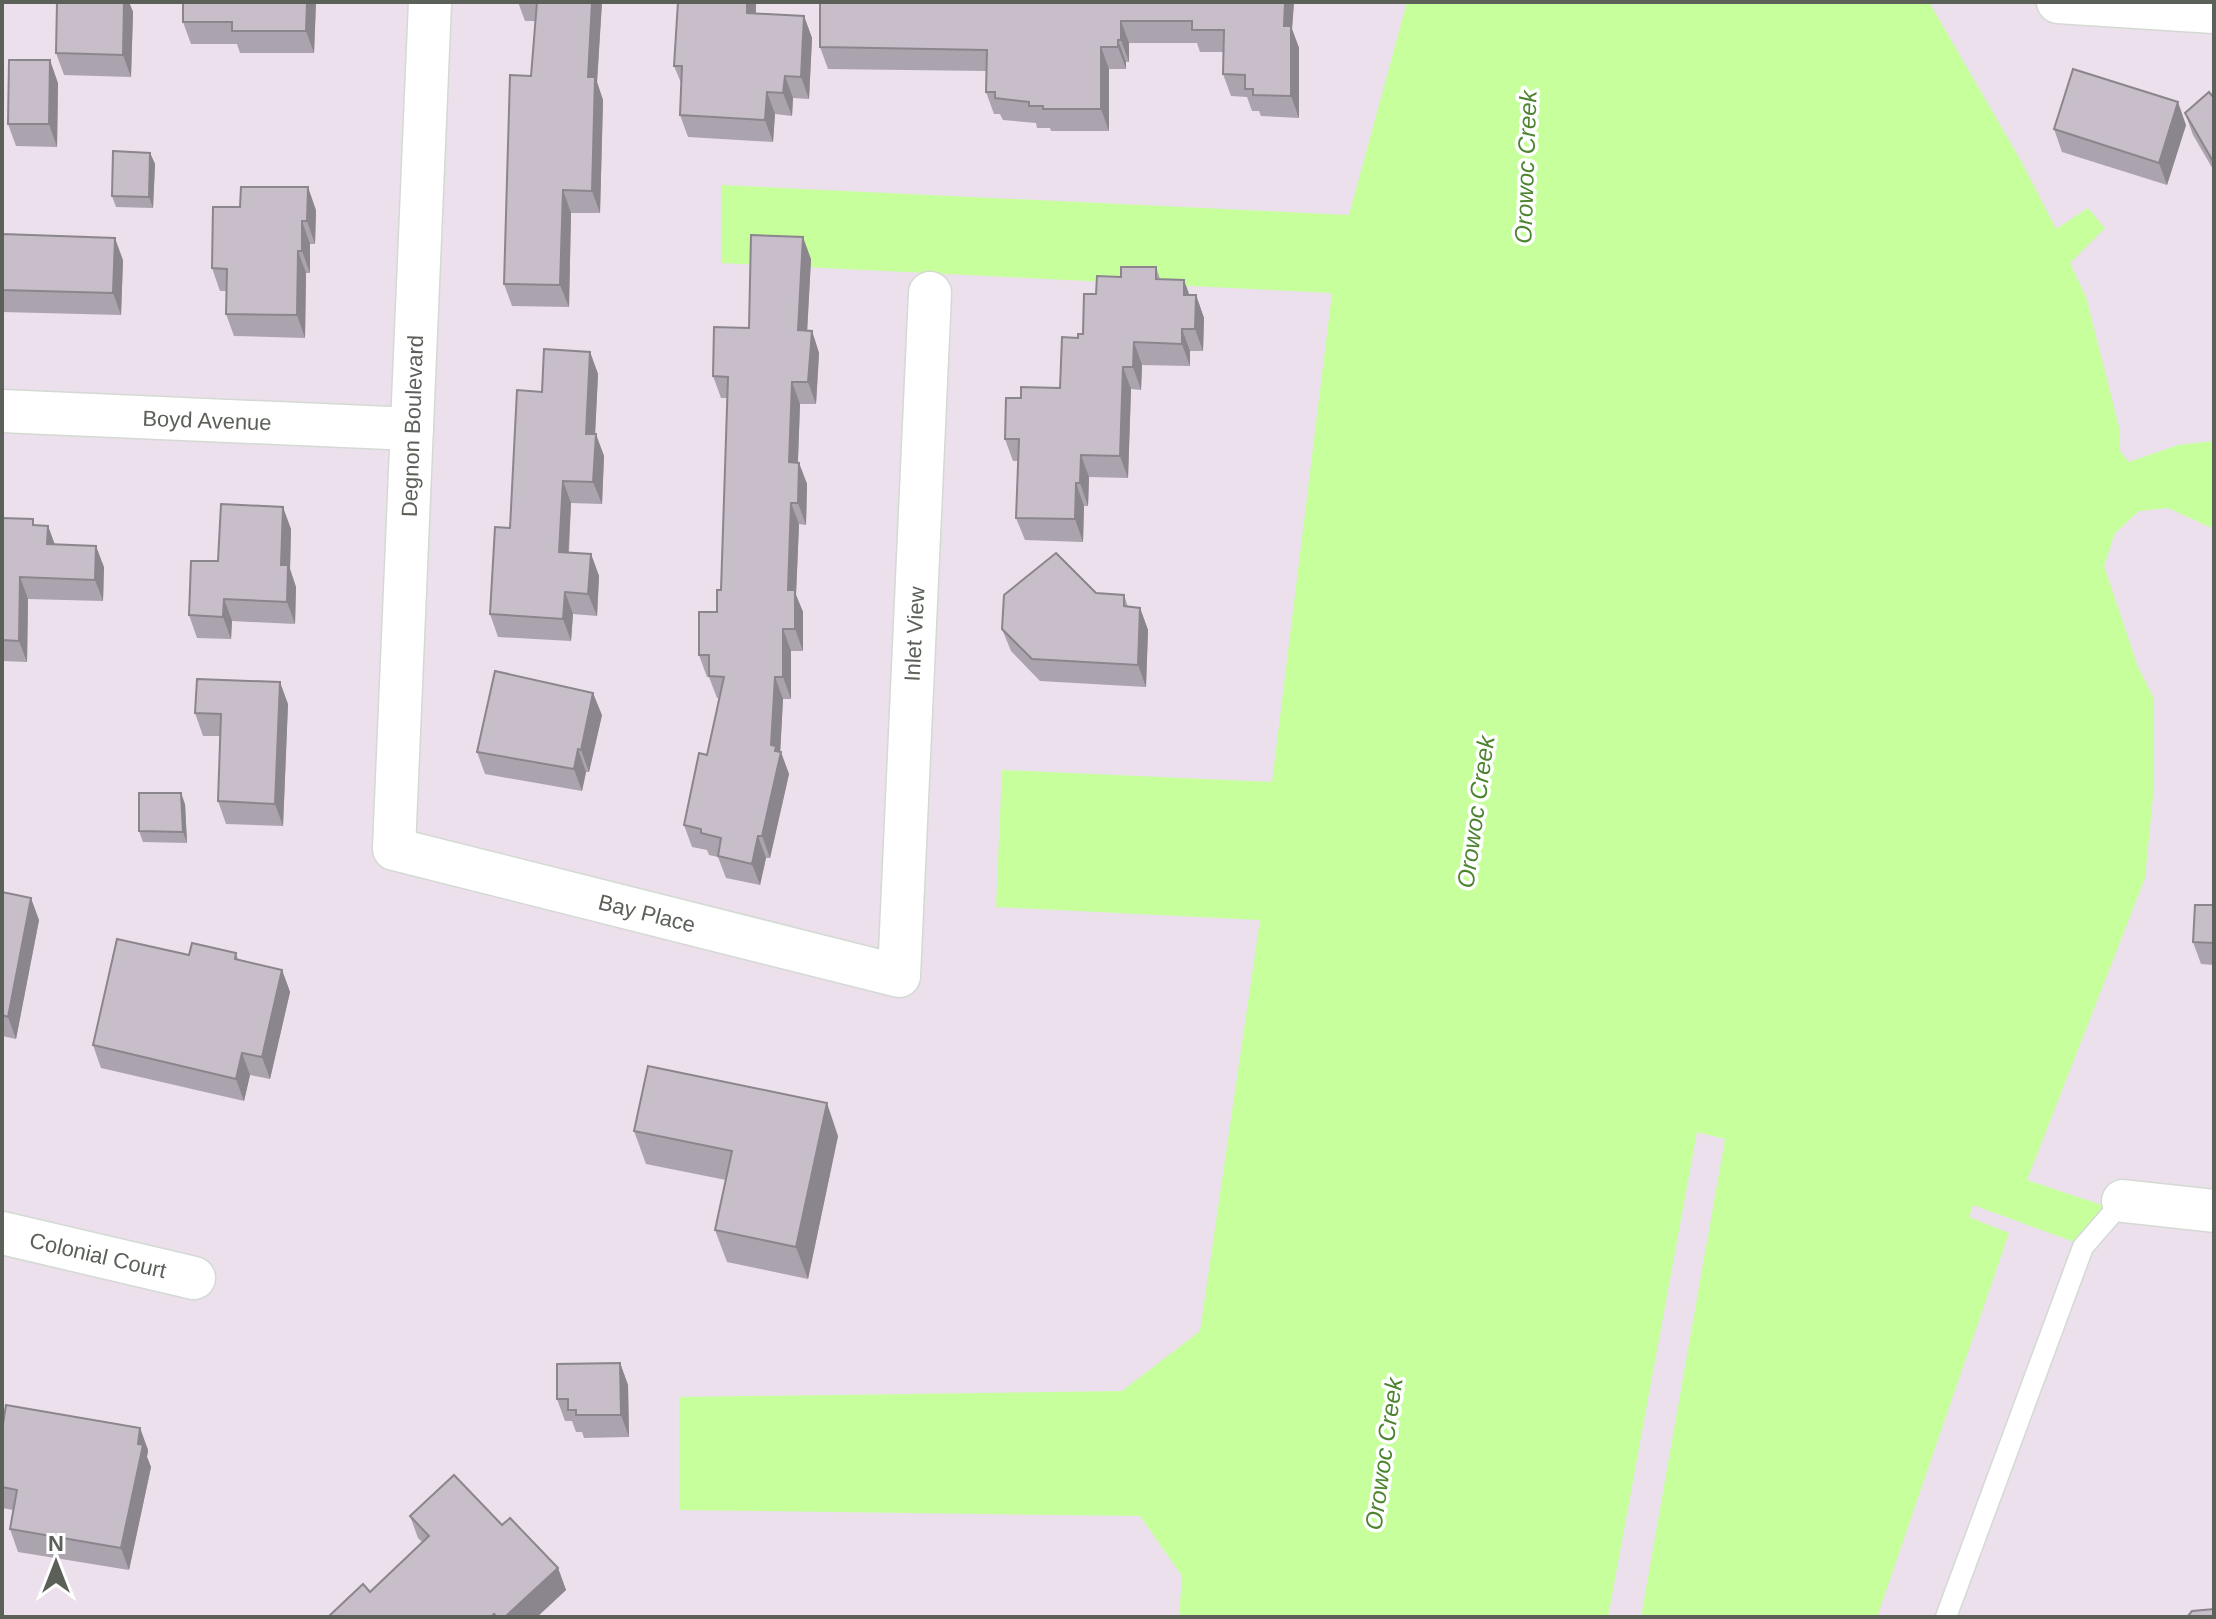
<svg xmlns="http://www.w3.org/2000/svg" width="2216" height="1619" font-family="Arial,sans-serif">
<rect width="100%" height="100%" fill="#ebe0ec"/>
<polygon fill="#c7ff9d" points="1407,2 1929,2 2021,161 2056,229 2088,208 2105,228 2070,263 2086,297 2120,431 2119,450 2129,462 2178,445 2214,441 2214,529 2168,508 2139,511 2115,533 2104,566 2138,667 2153,697 2154,786 2145,878 2027,1180 2105,1206 2088,1247 1973,1205 1969,1217 2009,1233 1877,1617 1641,1617 1725,1139 1697,1132 1608,1617 1179,1617 1182,1576 1140,1516 679,1510 679,1397 1122,1391 1200,1331 1260,920 996,907 1002,770 1272,782 1332,293 721,263 721,185 1349,215"/>
<g fill="none" stroke-linecap="round" stroke-linejoin="round">
<g stroke="#d4dad3" stroke-width="23">
<polyline id="service" points="1946,1617 2083,1247 2123,1201"/>
</g>
<g stroke="#d4dad3" stroke-width="45">
<g id="minor">
<polyline points="430,2 394,849 899,976 930,293"/>
<polyline points="2058,2 2214,12"/>
<polyline points="2,411 412,429"/>
<polyline points="2123,1201 2214,1211"/>
<polyline points="2,1233 194,1278"/>
</g>
</g>
<use href="#service" stroke="#fff" stroke-width="20"/>
<use href="#minor" stroke="#fff" stroke-width="42"/>
</g>
<g fill="#aba3ae">
<polygon points="57,2 129,2 133,12 131,77 64,75 56,53"/>
<polygon points="316,2 314,53 240,53 237,44 191,44 183,22"/>
<polygon points="518,2 602,2 597,82 603,100 600,213 571,213 569,307 512,306 504,284 531,76 535,21 525,21"/>
<polygon points="678,2 756,2 756,13 804,16 812,38 809,99 793,98 792,116 775,114 773,142 688,137 680,115 681,83 674,66"/>
<polygon points="820,2 1294,2 1292,29 1299,48 1299,118 1261,116 1259,111 1252,111 1247,97 1231,96 1223,74 1223,52 1200,52 1197,43 1129,43 1129,62 1126,62 1126,69 1109,69 1109,131 1051,131 1050,128 1037,128 1036,123 1003,120 1000,114 994,114 986,92 987,71 828,69 820,47"/>
<polygon points="58,83 57,147 16,146 8,124"/>
<polygon points="2214,98 2214,171 2193,135 2185,113"/>
<polygon points="2186,125 2167,185 2062,152 2054,129"/>
<polygon points="150,153 155,164 153,208 116,207 112,196"/>
<polygon points="316,210 315,244 310,244 310,273 306,273 305,338 234,336 226,314 226,291 220,291 212,268"/>
<polygon points="2,234 123,260 121,315 2,312"/>
<polygon points="811,259 807,331 812,331 819,353 816,404 800,404 798,462 799,463 807,484 806,525 799,524 796,595 803,612 803,651 791,651 791,699 783,699 780,752 789,774 770,858 766,858 760,885 726,878 718,857 709,855 707,850 692,847 684,825 707,755 719,698 717,698 709,677 707,677 699,655 717,612 721,590 728,398 721,398 713,376 749,328"/>
<polygon points="1156,267 1160,279 1190,295 1196,295 1204,318 1203,351 1190,351 1190,366 1142,365 1141,390 1131,389 1128,478 1089,477 1088,506 1084,506 1083,542 1025,540 1016,518 1018,461 1013,461 1005,439 1021,398 1060,388 1078,338 1083,334 1096,294 1121,277"/>
<polygon points="590,352 598,374 595,434 604,456 602,504 571,503 569,553 591,554 599,576 597,616 573,614 571,641 498,637 490,614 542,392"/>
<polygon points="2,518 36,525 48,526 55,545 104,567 103,601 28,599 27,662 2,661"/>
<polygon points="291,529 290,569 296,587 295,624 232,621 231,639 197,638 189,615 218,561"/>
<polygon points="1096,593 1124,595 1128,607 1140,608 1148,630 1146,687 1040,681 1011,651 1002,629"/>
<polygon points="288,704 283,826 226,824 218,801 220,736 203,736 195,713"/>
<polygon points="602,715 589,772 586,772 582,791 485,774 477,752"/>
<polygon points="185,804 187,843 143,842 139,831"/>
<polygon points="2,892 39,920 16,1039 2,1036"/>
<polygon points="2214,905 2214,965 2201,964 2193,942"/>
<polygon points="236,953 238,959 282,970 290,992 270,1079 250,1075 244,1101 101,1068 93,1045"/>
<polygon points="634,1131 838,1136 808,1279 727,1262 715,1230 726,1180 646,1164"/>
<polygon points="620,1363 628,1385 629,1437 584,1438 582,1432 576,1432 572,1421 565,1421 557,1399"/>
<polygon points="140,1428 148,1450 147,1457 151,1467 129,1570 18,1552 10,1529 13,1510 2,1508 2,1430"/>
<polygon points="410,1516 502,1525 558,1568 566,1590 537,1617 328,1617 370,1592 422,1542 418,1538"/>
</g>
<g fill="#8b858d">
<polygon points="124,2 129,2 133,12 131,77 123,55"/>
<polygon points="307,2 316,2 314,53 306,31"/>
<polygon points="592,2 602,2 597,82 603,100 600,213 592,191 588,77"/>
<polygon points="747,2 756,2 755,35 747,13"/>
<polygon points="1285,2 1294,2 1292,29 1299,48 1299,118 1291,96 1284,26"/>
<polygon points="804,16 812,38 809,99 801,77"/>
<polygon points="1121,21 1129,43 1129,62 1121,40"/>
<polygon points="1118,40 1126,62 1126,69 1118,47"/>
<polygon points="1101,47 1109,69 1109,131 1101,109"/>
<polygon points="50,60 58,83 57,147 49,124"/>
<polygon points="785,76 793,98 792,116 783,93"/>
<polygon points="767,92 775,114 773,142 765,120"/>
<polygon points="2178,102 2186,125 2167,185 2159,163"/>
<polygon points="150,153 155,164 153,208 149,197"/>
<polygon points="308,187 316,210 315,244 307,221"/>
<polygon points="563,190 571,213 569,307 560,285"/>
<polygon points="302,221 310,244 310,273 302,251"/>
<polygon points="803,237 811,259 806,352 798,330"/>
<polygon points="115,238 123,260 121,315 113,293"/>
<polygon points="298,251 306,273 305,338 297,315"/>
<polygon points="1184,280 1192,302 1184,295"/>
<polygon points="1196,295 1204,318 1203,351 1195,329"/>
<polygon points="1182,329 1190,351 1190,366 1182,344"/>
<polygon points="812,331 819,353 816,404 808,382"/>
<polygon points="1134,342 1142,365 1141,390 1133,367"/>
<polygon points="590,352 598,374 594,456 586,434"/>
<polygon points="1123,367 1131,389 1128,478 1120,456"/>
<polygon points="792,382 800,404 797,484 789,462"/>
<polygon points="596,434 604,456 602,504 593,482"/>
<polygon points="1081,455 1089,477 1088,506 1080,483"/>
<polygon points="799,463 807,484 806,525 798,503"/>
<polygon points="563,481 571,503 567,575 559,552"/>
<polygon points="1076,483 1084,506 1083,542 1075,519"/>
<polygon points="791,503 799,524 796,595 803,612 803,651 795,629 788,590"/>
<polygon points="283,507 291,529 290,569 296,587 295,624 287,602 281,565"/>
<polygon points="48,526 56,548 47,544"/>
<polygon points="96,546 104,567 103,601 95,580"/>
<polygon points="591,554 599,576 597,616 588,594"/>
<polygon points="20,577 28,599 27,662 19,641"/>
<polygon points="565,592 573,614 571,641 563,619"/>
<polygon points="224,599 232,621 231,639 223,617"/>
<polygon points="1140,608 1148,630 1146,687 1138,665"/>
<polygon points="783,629 791,651 791,699 783,677"/>
<polygon points="775,677 783,699 780,756 781,752 789,774 770,858 762,836 771,745"/>
<polygon points="280,682 288,704 283,826 275,804"/>
<polygon points="593,693 602,715 589,772 581,750"/>
<polygon points="578,749 586,772 582,791 574,769"/>
<polygon points="181,793 185,804 187,843 183,832"/>
<polygon points="758,836 766,858 760,885 752,864"/>
<polygon points="31,898 39,920 16,1039 8,1017"/>
<polygon points="282,970 290,992 270,1079 262,1057"/>
<polygon points="242,1053 250,1075 244,1101 236,1079"/>
<polygon points="827,1103 838,1136 808,1279 796,1247"/>
<polygon points="620,1363 628,1385 629,1437 621,1415"/>
<polygon points="140,1428 148,1450 147,1457 151,1467 129,1570 121,1548"/>
<polygon points="558,1568 566,1590 537,1617 505,1617"/>
</g>
<g fill="#c7beca" stroke="#8b858d" stroke-width="2">
<polygon points="57,2 124,2 123,55 56,53"/>
<polygon points="183,2 307,2 306,31 232,31 232,22 183,22"/>
<polygon points="537,2 592,2 588,77 595,77 592,191 563,190 560,285 504,284 510,75 531,76"/>
<polygon points="678,2 747,2 747,13 804,16 801,77 785,76 783,93 767,92 765,120 680,115 682,66 674,66"/>
<polygon points="820,2 1285,2 1284,26 1291,26 1291,96 1253,95 1253,89 1245,89 1245,75 1223,74 1224,30 1192,30 1192,21 1121,21 1121,40 1118,40 1118,47 1101,47 1101,109 1043,109 1043,106 1029,106 1029,102 995,98 995,92 986,92 987,50 820,47"/>
<polygon points="9,60 50,60 49,124 8,124"/>
<polygon points="2073,69 2178,102 2159,163 2054,129"/>
<polygon points="2209,92 2214,98 2214,163 2185,113"/>
<polygon points="113,151 150,153 149,197 112,196"/>
<polygon points="241,187 308,187 307,221 302,221 302,251 298,251 297,315 226,314 227,269 212,268 213,207 240,207"/>
<polygon points="2,234 115,238 113,293 2,290"/>
<polygon points="751,235 803,237 798,330 812,331 808,382 792,382 789,462 799,463 798,503 791,503 788,590 795,590 795,629 783,629 783,677 775,677 771,745 776,746 775,751 781,752 762,836 758,836 752,864 718,856 721,838 701,833 701,829 684,825 699,753 707,755 724,677 709,676 709,655 699,655 699,612 717,612 717,590 721,590 728,377 713,376 714,327 749,328"/>
<polygon points="1121,267 1156,267 1156,279 1184,280 1184,295 1196,295 1195,329 1182,329 1182,344 1134,342 1133,367 1123,367 1120,456 1081,455 1080,483 1076,483 1075,519 1016,518 1019,439 1005,439 1006,398 1021,398 1021,387 1060,388 1062,337 1078,338 1078,334 1083,334 1084,294 1096,294 1097,276 1121,277"/>
<polygon points="544,349 590,352 586,434 596,434 593,482 563,481 559,552 591,554 588,594 565,592 563,619 490,614 495,527 510,528 517,390 542,392"/>
<polygon points="221,504 283,507 281,565 288,565 287,602 224,599 223,617 189,615 191,561 218,561"/>
<polygon points="2,518 33,519 33,525 48,526 47,544 96,546 95,580 20,577 19,641 2,640"/>
<polygon points="1056,553 1096,593 1124,595 1124,606 1140,608 1138,665 1032,659 1002,629 1004,595"/>
<polygon points="495,671 593,693 581,750 578,749 574,769 477,752"/>
<polygon points="197,679 280,682 275,804 218,801 221,714 195,713"/>
<polygon points="139,793 181,793 183,832 139,831"/>
<polygon points="2,892 31,898 8,1017 2,1015"/>
<polygon points="2195,905 2214,905 2214,943 2193,942"/>
<polygon points="117,939 189,955 192,943 236,953 235,959 282,970 262,1057 242,1053 236,1079 93,1045"/>
<polygon points="648,1066 827,1103 796,1247 715,1230 732,1151 634,1131"/>
<polygon points="620,1363 621,1415 576,1415 576,1410 568,1410 568,1399 557,1399 557,1364"/>
<polygon points="6,1405 140,1428 138,1444 143,1445 121,1548 10,1529 17,1490 2,1487 2,1430"/>
<polygon points="454,1475 502,1525 510,1518 558,1568 505,1617 497,1617 494,1614 491,1617 328,1617 363,1584 370,1592 429,1536 410,1516"/>
<polygon points="2214,1609 2214,1617 2187,1617 2192,1611"/>
</g>
<g text-anchor="middle" stroke-width="7" stroke-linejoin="round" paint-order="stroke">
<g font-size="22" fill="#5b6159" stroke="#fff">
<text transform="translate(207 420) rotate(2)" y="8">Boyd Avenue</text>
<text transform="translate(412 426) rotate(-88)" y="8">Degnon Boulevard</text>
<text transform="translate(914 634) rotate(-87)" y="8">Inlet View</text>
<text transform="translate(647 913) rotate(14)" y="8">Bay Place</text>
<text transform="translate(98 1255) rotate(13)" y="8">Colonial Court</text>
</g>
<g font-size="24" font-style="italic" fill="#4d8430" stroke="#fff">
<text transform="translate(1526 167) rotate(-88)" y="8">Orowoc Creek</text>
<text transform="translate(1476 812) rotate(-82)" y="8">Orowoc Creek</text>
<text transform="translate(1384 1454) rotate(-82)" y="8">Orowoc Creek</text>
</g>
</g>
<rect width="2216" height="1619" fill="none" stroke="#5b6159" stroke-width="8"/>
<g transform="translate(56 1563)" stroke="#ffffff" stroke-width="6" paint-order="stroke">
<path d="M0-6L14 30L0 20L-14 30Z" fill="#5b6159"/>
<text y="-12" font-size="22" font-weight="bold" text-anchor="middle" fill="#5b6159">N</text>
</g>
</svg>
